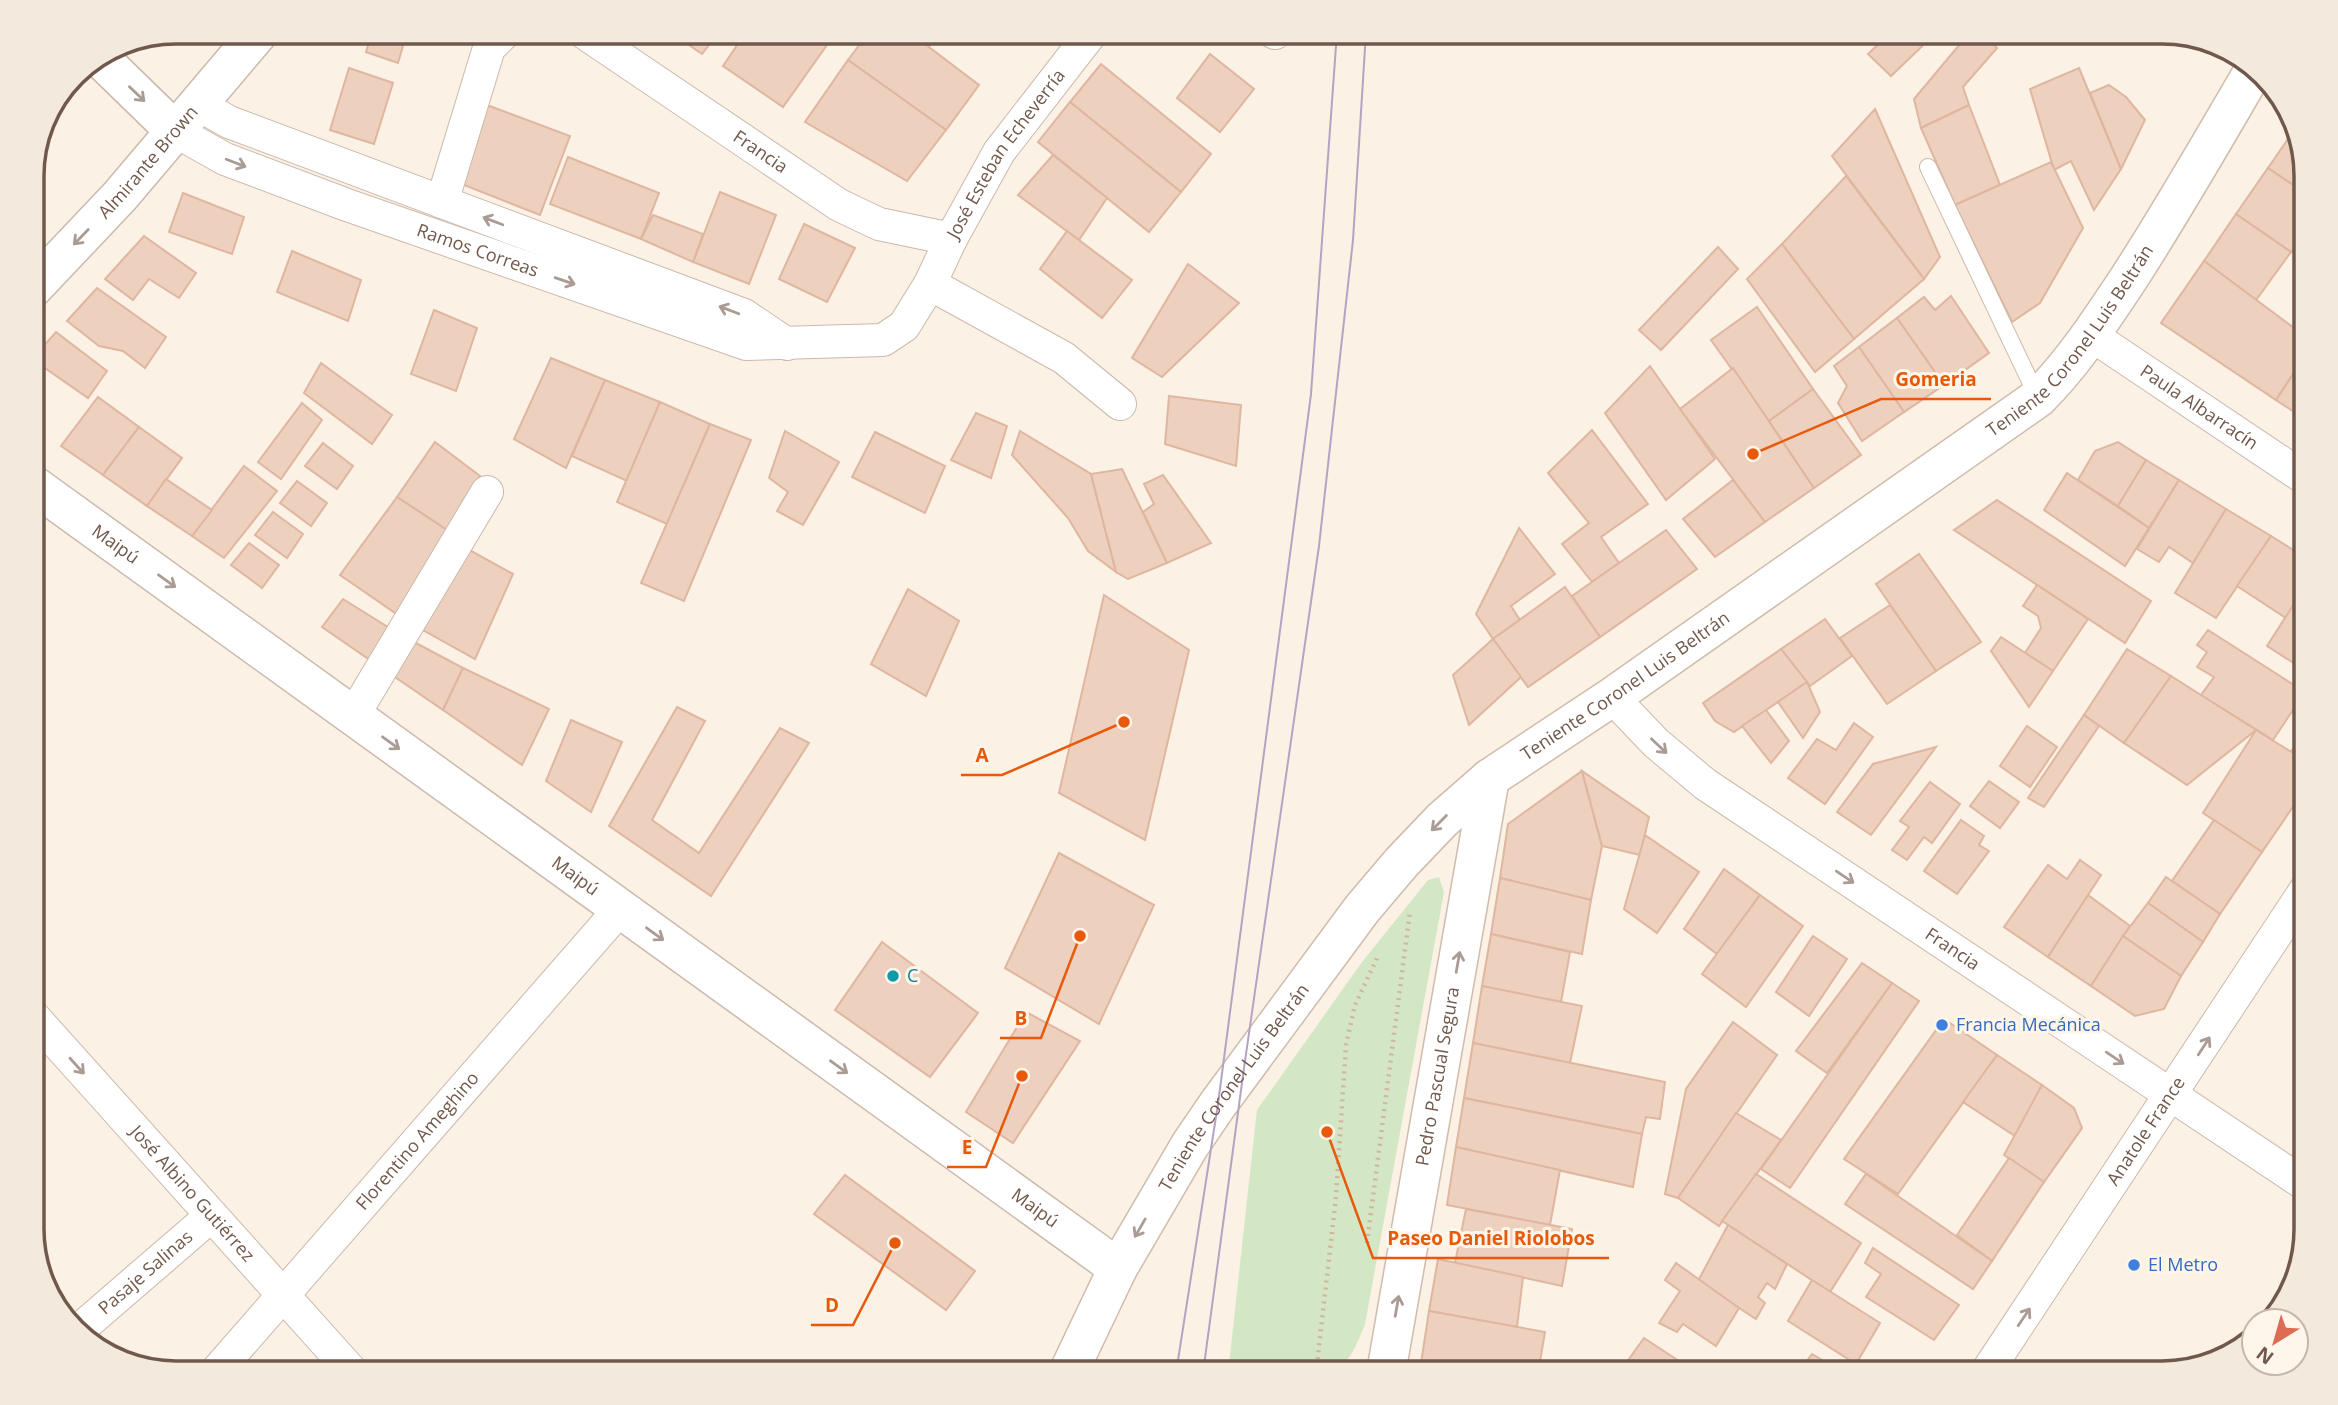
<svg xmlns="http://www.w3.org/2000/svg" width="2338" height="1405" font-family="'Open Sans',sans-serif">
<rect width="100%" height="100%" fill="#fbf1e4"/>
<path fill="#d3e7c4" d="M1439,877L1444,892L1365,1324C1357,1344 1351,1360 1334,1373H1228L1257,1110L1362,962L1428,880Z"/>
<g fill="#eed0be" stroke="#dfb6a0" stroke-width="2">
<polygon points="372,32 407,32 398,63 366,52"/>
<polygon points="670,32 719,32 702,54"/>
<polygon points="746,32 809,32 827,45 783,107 723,66"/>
<polygon points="869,32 909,32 979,85 946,130 848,60"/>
<polygon points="909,32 940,32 929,46"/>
<polygon points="1891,32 1937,32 1891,76 1868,54"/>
<polygon points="1970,32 1981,32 1997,48 1963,87 1969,105 1921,128 1914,99"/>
<polygon points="1210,54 1254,89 1220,132 1177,98"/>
<polygon points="848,60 946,130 907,181 805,122"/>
<polygon points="1101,64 1211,154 1181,192 1070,102"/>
<polygon points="349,68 393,83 374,144 330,130"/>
<polygon points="2079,68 2121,169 2094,210 2071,161 2054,170 2030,89"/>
<polygon points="2109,85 2126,97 2145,120 2121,169 2090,93"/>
<polygon points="1070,102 1181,192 1149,232 1038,142"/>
<polygon points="484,104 570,136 540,215 459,183"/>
<polygon points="1969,105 2000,185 1955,205 1921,128"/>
<polygon points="1875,109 1940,257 1924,279 1832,156"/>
<polygon points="2295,129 2306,166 2306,194 2268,168"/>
<polygon points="1053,155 1107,198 1079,240 1018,195"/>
<polygon points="568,157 659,193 641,239 550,204"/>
<polygon points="2051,162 2083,228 2040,303 2012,322 1955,205"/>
<polygon points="2268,168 2306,194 2306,231 2291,252 2236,214"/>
<polygon points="1846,176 1924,279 1854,339 1782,244"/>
<polygon points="720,192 776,215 749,284 693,262"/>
<polygon points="183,193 244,217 232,254 169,232"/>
<polygon points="2236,214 2291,252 2256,300 2204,261"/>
<polygon points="653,215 703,234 693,262 641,239"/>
<polygon points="804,224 855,248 827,302 779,279"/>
<polygon points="1067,231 1132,280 1102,318 1040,269"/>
<polygon points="144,236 196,273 179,298 149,279 133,300 105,279"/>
<polygon points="1782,244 1854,339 1815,372 1747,279"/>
<polygon points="1718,247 1738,269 1661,350 1639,330"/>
<polygon points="292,251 361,280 348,321 277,292"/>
<polygon points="2204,261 2306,337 2306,354 2276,400 2161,323"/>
<polygon points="1188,264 1239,303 1162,377 1132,358"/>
<polygon points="97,288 166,337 145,368 123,351 99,346 67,321"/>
<polygon points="1951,296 1989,353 1944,385 1897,318 1924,297 1935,310"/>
<polygon points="1757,307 1813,389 1769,421 1711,340"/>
<polygon points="434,310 477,328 456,391 411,374"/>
<polygon points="1897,318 1944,385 1904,412 1859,347"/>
<polygon points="56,332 107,371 88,398 32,359"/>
<polygon points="1859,347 1904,412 1862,441 1838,403 1847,386 1834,366"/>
<polygon points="551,358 605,380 566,468 514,439"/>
<polygon points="321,363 392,415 372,444 304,393"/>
<polygon points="1650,366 1715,459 1666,500 1605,413"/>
<polygon points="2298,367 2306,373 2306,420 2276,400"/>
<polygon points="1733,368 1814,488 1765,522 1680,409"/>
<polygon points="605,380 660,402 627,481 572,456"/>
<polygon points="1813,389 1861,455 1814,488 1769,421"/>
<polygon points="1169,396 1241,405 1236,466 1165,444"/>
<polygon points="98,397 139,427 103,475 61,446"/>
<polygon points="660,402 710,424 667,524 617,502"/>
<polygon points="302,403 322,420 281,479 258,462"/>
<polygon points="976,413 1007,426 991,478 951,460"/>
<polygon points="710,424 751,440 684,601 641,583"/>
<polygon points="139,427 182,458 147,506 103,475"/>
<polygon points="1592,430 1648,504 1601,537 1619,563 1592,582 1562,544 1589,523 1548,473"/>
<polygon points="785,431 839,462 803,525 777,511 788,492 769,478"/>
<polygon points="1020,431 1091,474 1116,572 1088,551 1068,518 1012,455"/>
<polygon points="875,432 945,466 925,513 852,477"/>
<polygon points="435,442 480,476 447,530 397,497"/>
<polygon points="2118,442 2146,460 2118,506 2078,480 2095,451"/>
<polygon points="323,443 353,466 337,489 305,466"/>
<polygon points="2146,460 2179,480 2149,528 2118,506"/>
<polygon points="244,466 277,491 224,558 192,536"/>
<polygon points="1122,469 1167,563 1128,579 1116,572 1091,474"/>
<polygon points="2067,473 2149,528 2125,566 2044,510"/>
<polygon points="1163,475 1211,543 1167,563 1143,512 1154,504 1144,484"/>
<polygon points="166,479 212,510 192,536 147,506"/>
<polygon points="1733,480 1765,522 1715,557 1683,519"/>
<polygon points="2179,480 2226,509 2193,563 2169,547 2159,562 2137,549"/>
<polygon points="297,481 327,503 311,526 280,503"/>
<polygon points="397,497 447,530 398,615 340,575"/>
<polygon points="1997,500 2151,601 2125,643 1954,530"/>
<polygon points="2226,509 2271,536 2216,618 2175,593"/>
<polygon points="273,512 303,534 287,558 255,535"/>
<polygon points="1519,528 1555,574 1511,606 1520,620 1493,639 1476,614"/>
<polygon points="1666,530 1697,569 1600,637 1572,596"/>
<polygon points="2271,536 2306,558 2306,585 2286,618 2237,586"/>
<polygon points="249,543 279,565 262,588 231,565"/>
<polygon points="462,546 513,574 475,659 423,630"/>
<polygon points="1919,554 1981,642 1936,671 1876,584"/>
<polygon points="2037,585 2088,619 2053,671 2025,653 2041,628 2038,616 2023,606"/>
<polygon points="2306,585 2306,671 2267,646"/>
<polygon points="1565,587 1600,637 1528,687 1493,639"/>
<polygon points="908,589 959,621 926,696 871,664"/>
<polygon points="1104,595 1189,650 1145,840 1059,793"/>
<polygon points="343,599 391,629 370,660 322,627"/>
<polygon points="1890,605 1936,671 1887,704 1840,638"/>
<polygon points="1825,619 1852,656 1810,686 1781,649"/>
<polygon points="2208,630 2305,692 2273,740 2201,695 2214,677 2197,667 2207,652 2197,645"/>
<polygon points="2001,637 2053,671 2029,707 1991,651"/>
<polygon points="1493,639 1521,677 1469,725 1453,675"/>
<polygon points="414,642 463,668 443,710 392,675"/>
<polygon points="1781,649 1807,682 1734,732 1715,721 1703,703"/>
<polygon points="2127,649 2171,676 2124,743 2084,715"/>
<polygon points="463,668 549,709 522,765 443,710"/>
<polygon points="2171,676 2256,730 2187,785 2124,743"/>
<polygon points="1807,682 1820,712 1803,738 1778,702"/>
<polygon points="677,707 705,721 652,820 699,853 780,728 809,743 711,896 609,826"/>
<polygon points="1766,710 1789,741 1771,763 1742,726"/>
<polygon points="2084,715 2099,726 2044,807 2028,798"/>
<polygon points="571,720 622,742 591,812 546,781"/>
<polygon points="1854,723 1873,737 1825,804 1788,778 1817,739 1836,750"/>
<polygon points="2027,726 2057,747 2030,787 2000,766"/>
<polygon points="2306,727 2306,761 2291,752"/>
<polygon points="2256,730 2306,761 2306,788 2262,852 2203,813"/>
<polygon points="1936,747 1871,835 1837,812 1873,764"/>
<polygon points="1582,771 1602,846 1591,900 1500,878 1508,824"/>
<polygon points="1582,771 1649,817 1640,855 1602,846"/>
<polygon points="1989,781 2019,802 2000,828 1970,806"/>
<polygon points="1930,782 1960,804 1932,843 1924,837 1907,860 1892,850 1909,827 1900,821"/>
<polygon points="1961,820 1984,836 1979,845 1989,851 1957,894 1924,871"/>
<polygon points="2214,820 2262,852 2220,914 2172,881"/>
<polygon points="1645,835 1699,872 1657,933 1624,909"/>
<polygon points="1059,853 1154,905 1099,1024 1005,968"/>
<polygon points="2080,860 2101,875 2048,957 2004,927 2048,865 2067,879"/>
<polygon points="1724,869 1760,895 1717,954 1684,929"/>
<polygon points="2166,877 2220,914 2203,942 2148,903"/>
<polygon points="1500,878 1591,900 1582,954 1491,934"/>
<polygon points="1760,895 1803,926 1746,1007 1702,974"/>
<polygon points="2088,895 2130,926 2091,986 2048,957"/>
<polygon points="2148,903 2203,942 2181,976 2123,936"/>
<polygon points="1491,934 1570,952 1561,1002 1482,986"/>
<polygon points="1813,936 1847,959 1809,1016 1776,992"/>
<polygon points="2123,936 2181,976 2164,1009 2135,1016 2091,986"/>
<polygon points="882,942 978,1013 930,1077 835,1010"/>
<polygon points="1862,963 1892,983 1827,1073 1796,1051"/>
<polygon points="1892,983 1919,1001 1790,1188 1761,1169"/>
<polygon points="1482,986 1582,1006 1570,1063 1473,1043"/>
<polygon points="1026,1012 1080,1041 1013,1143 966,1112"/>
<polygon points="1944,1019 1997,1055 1898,1194 1844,1159"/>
<polygon points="1733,1022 1777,1055 1678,1198 1665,1194 1686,1089"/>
<polygon points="1473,1043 1665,1082 1660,1119 1646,1117 1642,1134 1464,1098"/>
<polygon points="1997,1055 2042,1085 2015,1136 1963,1102"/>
<polygon points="2042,1085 2074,1108 2082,1128 2044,1182 2004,1155"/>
<polygon points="1464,1098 1642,1134 1633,1187 1456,1147"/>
<polygon points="1736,1113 1781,1140 1719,1226 1678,1198"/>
<polygon points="1456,1147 1560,1170 1550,1225 1447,1205"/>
<polygon points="2009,1158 2044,1182 1992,1261 1957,1235"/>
<polygon points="1756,1174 1861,1243 1830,1292 1722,1221"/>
<polygon points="1866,1174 1992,1261 1973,1289 1845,1204"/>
<polygon points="845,1175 975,1271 946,1310 814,1214"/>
<polygon points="1466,1209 1572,1229 1562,1286 1455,1263"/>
<polygon points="1728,1225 1787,1264 1775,1289 1767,1283 1758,1297 1765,1303 1756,1319 1698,1281"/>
<polygon points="1873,1248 1959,1305 1934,1340 1866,1297 1881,1274 1865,1263"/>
<polygon points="1438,1259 1523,1277 1517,1327 1429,1311"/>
<polygon points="1676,1263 1739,1308 1716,1346 1683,1324 1677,1332 1659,1323 1680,1291 1665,1280"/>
<polygon points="1812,1280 1880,1323 1856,1364 1788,1321"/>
<polygon points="1429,1311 1545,1332 1538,1373 1440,1373 1420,1370"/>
<polygon points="1644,1338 1691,1369 1688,1373 1619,1373"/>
<polygon points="1812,1354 1844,1373 1798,1373"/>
</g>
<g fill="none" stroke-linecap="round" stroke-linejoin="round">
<g stroke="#cbb9ac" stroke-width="18">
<polyline id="service" points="1928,167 2038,398"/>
</g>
<g stroke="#cbb9ac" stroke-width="34">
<g id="minor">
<path id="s1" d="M583,32L839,205L879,224L951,239"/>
<polyline points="1273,32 1275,33"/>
<polyline points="199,105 229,122 744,315 787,344"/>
<path id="s2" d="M175,131L225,159L347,205L746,344L883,340L904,326L930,284L951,239L999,152L1092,32"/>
<polyline points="442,202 489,48 505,32"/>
<polyline points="930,284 1064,358 1120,404"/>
<path id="s3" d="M2091,335L2306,479"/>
<path id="s4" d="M1612,697L1656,743L1705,784L2306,1185"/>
<polyline points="353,716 487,492"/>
<path id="s5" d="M32,1015L353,1373"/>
<path id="s6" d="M79,1330L211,1216"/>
<path id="s7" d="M215,1373L620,909"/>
<path id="s8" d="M1986,1373L2306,889"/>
</g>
</g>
<g stroke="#cbb9ac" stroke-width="41">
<g id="tertiary">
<polyline points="99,57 175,131"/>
<path id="s9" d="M32,289L120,196L259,32"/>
<path id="s10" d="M32,484L1118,1268"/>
</g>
</g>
<g stroke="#d0bbac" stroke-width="41">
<g id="secondary">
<path id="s11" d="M1068,1373L1118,1268L1190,1145L1218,1104L1362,909L1401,863L1442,820L1490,778L1612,697L2038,398C2074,362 2101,320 2129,278C2173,210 2213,140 2254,70"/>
<path id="s12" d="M1386,1373L1490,778"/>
</g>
</g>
<g stroke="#d3b3a1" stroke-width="4.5" stroke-dasharray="2 5" stroke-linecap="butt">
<polyline points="1367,1243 1410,911"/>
<polyline points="1316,1373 1336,1197 1346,1045 1355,1005 1378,956"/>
</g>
<use href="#service" stroke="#fff" stroke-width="16"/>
<use href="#minor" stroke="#fff" stroke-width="32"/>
<use href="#tertiary" stroke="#fff" stroke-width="38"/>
<use href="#secondary" stroke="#fff" stroke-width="38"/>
<g stroke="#b4a4c3" stroke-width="2">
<polyline points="1176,1373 1218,1104 1311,394 1337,32"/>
<polyline points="1203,1373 1244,1068 1319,546 1353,240 1366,32"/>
</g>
</g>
<defs><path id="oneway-shaft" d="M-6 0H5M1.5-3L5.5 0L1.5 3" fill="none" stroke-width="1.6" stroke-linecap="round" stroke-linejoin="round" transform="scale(1.75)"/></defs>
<g stroke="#aa9b94">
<use href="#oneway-shaft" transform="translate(137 94) rotate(44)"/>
<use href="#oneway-shaft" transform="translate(236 163) rotate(21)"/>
<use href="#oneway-shaft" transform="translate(493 221) rotate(-159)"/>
<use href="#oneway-shaft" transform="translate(81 237) rotate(134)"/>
<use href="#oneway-shaft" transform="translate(565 281) rotate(19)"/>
<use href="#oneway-shaft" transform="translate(729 310) rotate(-159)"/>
<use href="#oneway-shaft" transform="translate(167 581) rotate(36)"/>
<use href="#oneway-shaft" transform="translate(391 743) rotate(36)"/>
<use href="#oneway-shaft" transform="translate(1659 746) rotate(43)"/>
<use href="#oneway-shaft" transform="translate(1439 823) rotate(135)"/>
<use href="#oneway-shaft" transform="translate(1845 877) rotate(34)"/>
<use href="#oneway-shaft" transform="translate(655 934) rotate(36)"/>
<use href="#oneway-shaft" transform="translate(1458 962) rotate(-80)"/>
<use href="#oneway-shaft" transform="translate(2204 1046) rotate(-57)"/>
<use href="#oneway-shaft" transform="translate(2115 1058) rotate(34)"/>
<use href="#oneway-shaft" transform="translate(77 1066) rotate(48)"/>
<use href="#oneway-shaft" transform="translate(839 1067) rotate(36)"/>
<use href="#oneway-shaft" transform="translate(1140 1228) rotate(120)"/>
<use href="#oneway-shaft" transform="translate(1397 1306) rotate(-80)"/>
<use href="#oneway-shaft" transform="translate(2024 1317) rotate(-56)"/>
</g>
<circle fill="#0f9aa8" stroke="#fef6ea" stroke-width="2.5" cx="893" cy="976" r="7"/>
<g fill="#3f7fe0" stroke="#fef6ea" stroke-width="2.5">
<circle cx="1942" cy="1025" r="7"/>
<circle cx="2134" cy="1265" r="7"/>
</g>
<g text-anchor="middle" stroke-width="6" stroke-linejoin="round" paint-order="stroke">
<g font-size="18" fill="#71584c" stroke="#fef6ea">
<text dy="6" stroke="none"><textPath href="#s1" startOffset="214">Francia</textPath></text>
<text dy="6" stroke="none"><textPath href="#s2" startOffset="973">José Esteban Echeverría</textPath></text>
<text dy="6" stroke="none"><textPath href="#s9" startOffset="172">Almirante Brown</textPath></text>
<text dy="6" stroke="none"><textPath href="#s2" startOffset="326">Ramos Correas</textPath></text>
<text dy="6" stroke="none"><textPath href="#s11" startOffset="1465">Teniente Coronel Luis Beltrán</textPath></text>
<text dy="6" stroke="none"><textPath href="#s3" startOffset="130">Paula Albarracín</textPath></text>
<text dy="6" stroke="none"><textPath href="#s10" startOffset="103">Maipú</textPath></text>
<text dy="6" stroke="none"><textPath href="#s11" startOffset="898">Teniente Coronel Luis Beltrán</textPath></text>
<text dy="6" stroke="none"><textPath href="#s10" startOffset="670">Maipú</textPath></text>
<text dy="6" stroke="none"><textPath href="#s4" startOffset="425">Francia</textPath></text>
<text dy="6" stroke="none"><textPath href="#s12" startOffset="301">Pedro Pascual Segura</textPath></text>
<text dy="6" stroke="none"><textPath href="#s11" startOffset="331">Teniente Coronel Luis Beltrán</textPath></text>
<text dy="6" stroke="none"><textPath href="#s8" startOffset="290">Anatole France</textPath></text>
<text dy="6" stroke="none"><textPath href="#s7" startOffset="308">Florentino Ameghino</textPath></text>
<text dy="6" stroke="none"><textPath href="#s5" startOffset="240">José Albino Gutiérrez</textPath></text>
<text dy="6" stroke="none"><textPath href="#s10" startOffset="1237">Maipú</textPath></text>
<text dy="6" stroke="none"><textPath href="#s6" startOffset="88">Pasaje Salinas</textPath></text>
</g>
<g font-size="18" fill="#0d838f" stroke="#fef6ea" text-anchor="start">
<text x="907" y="982">C</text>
</g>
<g font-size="18" fill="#366cbe" stroke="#fef6ea" text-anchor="start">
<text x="1956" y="1031">Francia Mecánica</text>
<text x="2148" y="1271">El Metro</text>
</g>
</g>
<path d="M0 0H2338V1405H0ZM176 44H2162A132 132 0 0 1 2294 176V1229A132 132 0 0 1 2162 1361H176A132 132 0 0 1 44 1229V176A132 132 0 0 1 176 44Z" fill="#f3e9dd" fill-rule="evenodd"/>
<path fill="none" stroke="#71584c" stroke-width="3.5" d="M176 44H2162A132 132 0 0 1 2294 176V1229A132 132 0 0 1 2162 1361H176A132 132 0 0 1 44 1229V176A132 132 0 0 1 176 44Z"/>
<path fill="none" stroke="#e8590c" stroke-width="2.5" d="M1753 454L1881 399H1991M1124 722L1002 775H961M1080 936L1041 1038H1000M1022 1076L986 1167H947M1327 1132L1373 1258H1609M895 1243L853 1325H811"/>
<g fill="#e8590c" stroke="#fef6ea" stroke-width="2.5">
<circle cx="1753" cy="454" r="7"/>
<circle cx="1124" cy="722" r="7"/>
<circle cx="1080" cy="936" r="7"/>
<circle cx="1022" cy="1076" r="7"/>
<circle cx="1327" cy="1132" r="7"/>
<circle cx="895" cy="1243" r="7"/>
</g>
<g font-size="19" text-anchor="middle" font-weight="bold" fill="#e8590c" stroke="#fef6ea" stroke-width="6" stroke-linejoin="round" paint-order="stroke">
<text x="1936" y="386">Gomeria</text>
<text x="982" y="762">A</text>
<text x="1021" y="1025">B</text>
<text x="967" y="1154">E</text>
<text x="1491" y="1245">Paseo Daniel Riolobos</text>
<text x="832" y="1312">D</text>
</g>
<g transform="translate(2275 1342) rotate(217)"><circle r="33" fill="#fef6ea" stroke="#c6b7ab" stroke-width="2"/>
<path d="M0-5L12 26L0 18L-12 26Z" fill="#dc6d52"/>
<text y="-10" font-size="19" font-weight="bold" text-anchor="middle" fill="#71584c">N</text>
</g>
</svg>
